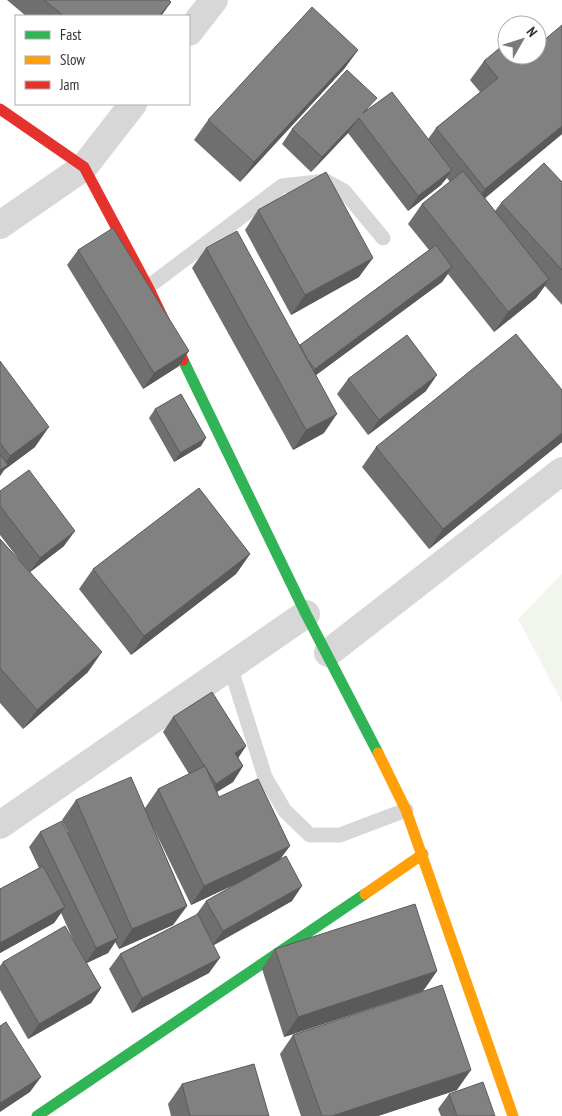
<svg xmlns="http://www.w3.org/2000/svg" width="562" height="1116" font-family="'PT Sans Narrow',sans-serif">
<rect width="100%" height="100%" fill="#fff"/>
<polygon fill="#f1f5ed" points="562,574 562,702 518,619"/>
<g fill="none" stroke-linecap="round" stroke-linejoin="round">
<g stroke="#d7d7d7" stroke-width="15">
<polyline points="148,287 282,186 326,181 344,191 383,238"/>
<polyline points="230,666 265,777 285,811 310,835 340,835 406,810"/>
</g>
<g stroke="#d7d7d7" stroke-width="28">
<polyline points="189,32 214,0"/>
<polyline points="0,225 84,167 133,104"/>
<polyline points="328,653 562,471"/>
<polyline points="0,825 306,614"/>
</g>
<g stroke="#30b455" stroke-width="11">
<polyline points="183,360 306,614 378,753"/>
<polyline points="37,1116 365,894"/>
</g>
<g stroke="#ff9f0a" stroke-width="11">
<polyline points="378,753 406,810 513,1116"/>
<polyline points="365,894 423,854"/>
</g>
<polyline stroke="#e5322d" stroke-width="11" points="0,109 84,167 148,287 183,360"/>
</g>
<g fill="#6f6f6f">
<polygon points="7,0 169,0 171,2 161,16 26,16"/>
<polygon points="562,25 562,134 485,198 495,211 501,203 562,182 562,305 545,286 536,298 494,332 448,274 442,282 316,375 324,433 293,450 192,268 206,248 300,345 429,250 408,224 422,204 450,182 447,178 441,185 408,211 348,133 311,172 282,144 292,129 369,109 428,139 436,128 480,92 470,80 484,61 537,55"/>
<polygon points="358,50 344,69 240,182 194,140 208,120"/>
<polygon points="258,210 359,277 291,315 245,230"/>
<polygon points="78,250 179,366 143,389 67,265"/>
<polygon points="0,361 35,447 4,470 0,476"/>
<polygon points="348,379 426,391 368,435 337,394"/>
<polygon points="562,390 562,442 429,549 362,467 376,447"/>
<polygon points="155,409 201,446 174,462 149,418"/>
<polygon points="0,491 64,546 30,572 88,672 23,729 0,703 0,539 20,561 0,535"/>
<polygon points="250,554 236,574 131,655 79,589 93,569"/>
<polygon points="173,717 246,746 238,758 243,766 233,782 217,792 219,797 280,860 292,901 214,945 209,973 132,1013 109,969 120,954 196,915 206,901 238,883 191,905 152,825 187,906 173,925 119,949 115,942 108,953 86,963 101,988 91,1003 28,1039 0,990 0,966 3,962 76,946 61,913 54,923 0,953 0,889 39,868 29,847 40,832 68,832 62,820 76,800 145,808 158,789 189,774 163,732"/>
<polygon points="275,949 437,971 423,991 284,1037 262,969"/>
<polygon points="293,1035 457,1090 378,1116 301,1116 280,1054"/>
<polygon points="182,1084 269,1116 171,1116 168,1104"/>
<polygon points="449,1094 495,1116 441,1116 438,1109"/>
</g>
<g fill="#5a5a5a">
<polygon points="171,2 161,16 159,16"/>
<polygon points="358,50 344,69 240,182 254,162"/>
<polygon points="359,118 348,133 311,172 322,157"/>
<polygon points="562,126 562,134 472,209 485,189"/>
<polygon points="452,170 441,185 408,211 418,196"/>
<polygon points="373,258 359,277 291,315 305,295"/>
<polygon points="452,267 442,282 304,384 315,369"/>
<polygon points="549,279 536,298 494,332 508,312"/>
<polygon points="189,351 179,366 143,389 154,373"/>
<polygon points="437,375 426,391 368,435 379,420"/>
<polygon points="337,414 324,433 293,450 306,430"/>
<polygon points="49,427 35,447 4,470 0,476 0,470 10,456"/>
<polygon points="562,433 562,442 429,549 443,529"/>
<polygon points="206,438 201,446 174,462 180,453"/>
<polygon points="75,531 64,546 29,573 40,558"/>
<polygon points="250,554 236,574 131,655 144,636"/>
<polygon points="102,652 88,672 23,729 37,710"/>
<polygon points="246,746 236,761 235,753"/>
<polygon points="243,766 233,782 205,799 216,784"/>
<polygon points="290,846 276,865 191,905 204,886"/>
<polygon points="302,886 292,901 212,946 223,931"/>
<polygon points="187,906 173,925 119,949 132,929"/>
<polygon points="65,907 54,923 0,953 0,943"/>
<polygon points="118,938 108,953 85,964 96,948"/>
<polygon points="220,958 209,973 132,1013 142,998"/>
<polygon points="437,971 423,991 284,1037 298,1017"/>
<polygon points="101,988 91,1003 28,1039 39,1024"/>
<polygon points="471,1070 457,1090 378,1116 332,1116"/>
<polygon points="41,1077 30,1092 0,1112 0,1103"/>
</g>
<g fill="#818181" stroke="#5a5a5a">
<polygon points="44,0 169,0 171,2 159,16 64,16"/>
<polygon points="312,7 358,50 254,162 208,120"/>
<polygon points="562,25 562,126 485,189 436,128 498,78 484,61 507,42 507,55 537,55 537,46"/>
<polygon points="347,70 377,98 363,113 392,92 452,170 418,196 359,118 322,157 292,129"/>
<polygon points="544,163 562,182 562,270 501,203"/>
<polygon points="463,171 549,279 508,312 422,204"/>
<polygon points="326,172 373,258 305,295 258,210"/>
<polygon points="113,228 189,351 154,373 78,250"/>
<polygon points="237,231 337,414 306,430 206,248"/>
<polygon points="436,245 452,267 315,369 307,359 300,345"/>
<polygon points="516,334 562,390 562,433 443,529 376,447"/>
<polygon points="407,335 437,375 379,420 348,379"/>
<polygon points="0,361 49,427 10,456 0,443"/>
<polygon points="181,394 206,438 180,453 155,409"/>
<polygon points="0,454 8,465 0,470"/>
<polygon points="29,470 75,531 40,558 0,506 0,491"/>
<polygon points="199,488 250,554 144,636 93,569"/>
<polygon points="0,539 102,652 37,710 0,668"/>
<polygon points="212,692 246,746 235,753 243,766 216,784 173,717"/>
<polygon points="205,766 219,797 258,779 290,846 204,886 158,789"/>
<polygon points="131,777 187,906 132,929 76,800"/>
<polygon points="62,821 118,938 96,948 40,832"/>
<polygon points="286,856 302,886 223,931 206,901"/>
<polygon points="43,866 65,907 0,943 0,889"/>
<polygon points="415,904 437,971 298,1017 275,949"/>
<polygon points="198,914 220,958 142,998 120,954"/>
<polygon points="65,926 101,988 39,1024 3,962"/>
<polygon points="442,985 471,1070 332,1116 322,1116 293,1035"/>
<polygon points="6,1022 41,1077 0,1103 0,1026"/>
<polygon points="254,1064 269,1116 190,1116 182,1084"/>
<polygon points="483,1082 495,1116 457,1116 449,1094"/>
</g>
<rect x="15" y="15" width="175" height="90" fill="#ffffff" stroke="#adadad"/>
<rect x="25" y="31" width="25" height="8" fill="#30b455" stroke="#adadad"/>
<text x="60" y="40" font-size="15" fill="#333333">Fast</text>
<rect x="25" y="56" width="25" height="8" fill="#ff9f0a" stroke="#adadad"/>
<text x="60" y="65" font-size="15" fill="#333333">Slow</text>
<rect x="25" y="81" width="25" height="8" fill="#e5322d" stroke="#adadad"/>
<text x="60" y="90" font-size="15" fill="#333333">Jam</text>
<g transform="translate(522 40) rotate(51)"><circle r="24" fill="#ffffff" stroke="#adadad"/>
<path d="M0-4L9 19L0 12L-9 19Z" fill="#7a7a7a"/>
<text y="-8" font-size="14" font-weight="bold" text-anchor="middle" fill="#333333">N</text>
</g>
</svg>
